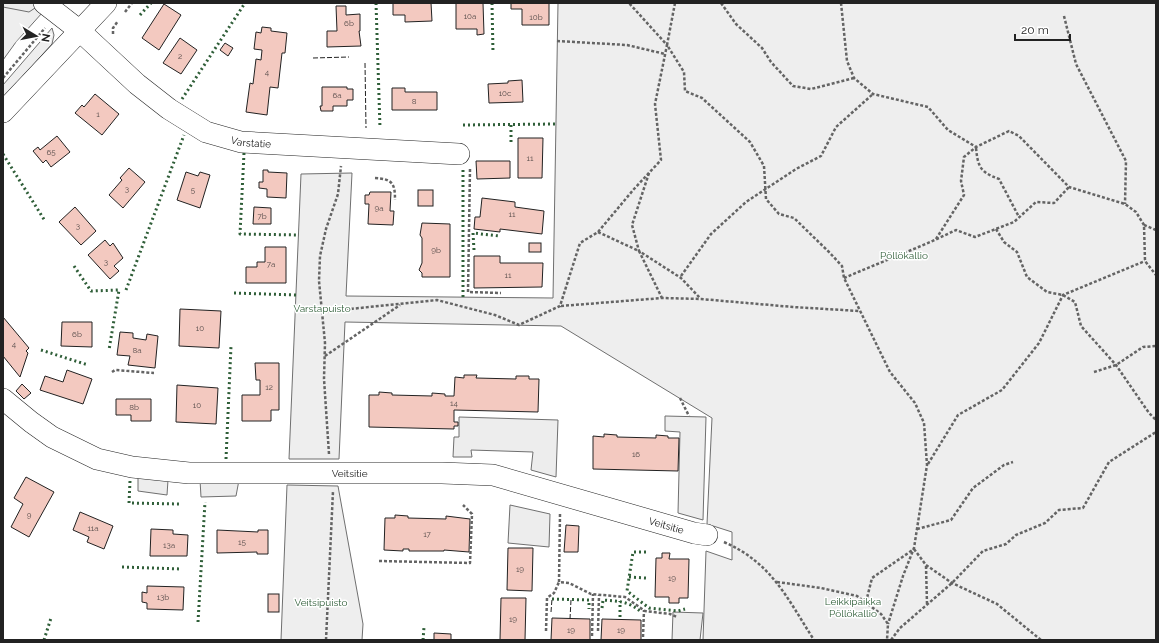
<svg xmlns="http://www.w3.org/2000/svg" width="1159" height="643" font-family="Raleway,sans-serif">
<rect width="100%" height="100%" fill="#fff"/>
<g fill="#eee" stroke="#6f6f6f">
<polygon points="3,3 51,3 16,42 3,60"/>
<polygon points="558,3 1156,3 1156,640 703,640 706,551 732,560 732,532 707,524 712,418 561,326 345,322 339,459 289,459 301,174 352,173 346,296 553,298"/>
<polygon points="52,28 54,35 52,44 3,98 3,85"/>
<polygon points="287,485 338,486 363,624 362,640 281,640"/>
</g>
<g fill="#ededed" stroke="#6f6f6f">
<polygon points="3,3 37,3 35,8 29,12 3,7"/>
<polygon points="665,416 706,417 703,520 678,513 680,432 665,431"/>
<polygon points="459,417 558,420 556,477 531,470 533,452 471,450 472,457 453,457 454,437 459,437"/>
<polygon points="138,476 168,480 167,495 138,491"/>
<polygon points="200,480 239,480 236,496 201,497"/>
<polygon points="510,505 550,514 549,547 508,543"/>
<polygon points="673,612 703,613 700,640 672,640"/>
</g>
<g fill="#f3c9c0" stroke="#222">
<polygon points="393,3 431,3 432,21 405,22 405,15 393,15"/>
<polygon points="456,3 483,3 484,34 477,35 477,29 456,29"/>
<polygon points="511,3 549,3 549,25 522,25 522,9 511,9"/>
<polygon points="164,4 181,15 159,50 142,38"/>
<polygon points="336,6 346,6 346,15 360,14 360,31 359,31 361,46 327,47 327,31 337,31"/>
<polygon points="262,27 271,28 271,31 287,33 285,53 282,53 278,88 270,87 267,115 246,112 250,83 253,84 256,59 261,60 262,50 254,49 256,32 261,33"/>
<polygon points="180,38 197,50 181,74 163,63"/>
<polygon points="225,43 233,48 228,56 220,50"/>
<polygon points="522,80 523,102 489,103 488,84 508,83 508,81"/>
<polygon points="322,87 347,87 347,89 353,89 353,100 347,100 347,106 333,106 333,111 321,111 320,106 322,106"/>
<polygon points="392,88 405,88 405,92 437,92 437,110 392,110"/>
<polygon points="95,94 119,114 102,135 75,113 82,105 84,107"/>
<polygon points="57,136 70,152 51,167 46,160 43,163 33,151 38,147 40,150"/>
<polygon points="518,138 543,138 542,178 518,178"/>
<polygon points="476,161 510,161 510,178 477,179"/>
<polygon points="129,168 145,182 123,208 109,195 122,180 120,178"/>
<polygon points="263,170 268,170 268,172 287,173 286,198 267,197 267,189 259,188 259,182 263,182"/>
<polygon points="186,172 198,176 200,172 210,175 200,208 177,200"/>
<rect x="418" y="190" width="15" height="16"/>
<polygon points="370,192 391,192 390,211 394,211 393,225 368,224 369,204 365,204 365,195 369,195"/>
<polygon points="482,198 515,202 515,207 544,211 542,234 500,229 500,232 474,229 475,217 480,217"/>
<polygon points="75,207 96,231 81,245 59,222"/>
<polygon points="254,207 271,208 271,224 253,224"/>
<polygon points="422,223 450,224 450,277 422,277 422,273 419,270 422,263 422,238 420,235"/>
<polygon points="105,240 110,246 113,243 123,258 114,266 119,271 110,279 88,255"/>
<rect x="529" y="243" width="12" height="9"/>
<polygon points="265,247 286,247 286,283 246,283 246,267 257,267 257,262 265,262"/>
<polygon points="474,256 500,256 500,263 543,263 542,287 474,288"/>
<polygon points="180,309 221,311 219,348 179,346"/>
<polygon points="3,317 29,348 26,351 28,353 20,377 3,356"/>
<polygon points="62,322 92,322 92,347 61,346"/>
<polygon points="120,332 133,333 133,338 146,340 147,334 158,336 155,368 128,365 130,356 117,355"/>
<polygon points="255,363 279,363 279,410 271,410 271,421 242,421 242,395 260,395 260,380 256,380"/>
<polygon points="67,370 92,379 83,404 40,390 45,376 63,382"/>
<polygon points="464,375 477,375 476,378 516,379 516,376 529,376 529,379 539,379 538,412 454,410 454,422 458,422 458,426 454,426 454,429 369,427 369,395 379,395 379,392 392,393 392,395 432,396 432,393 445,394 445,396 454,396 455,377 464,378"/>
<polygon points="22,384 31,393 24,399 16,391"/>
<polygon points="177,385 218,388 216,424 176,422"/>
<polygon points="116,399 151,399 151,421 131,421 131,415 116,415"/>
<polygon points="604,434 617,435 617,437 656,438 656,435 668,436 668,438 679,438 678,471 593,469 593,436 604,437"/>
<polygon points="26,477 54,492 29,537 11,527 23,504 14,498"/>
<polygon points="80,512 113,526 104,549 87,542 89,537 73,530"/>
<polygon points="395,515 408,516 408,518 446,519 446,516 470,519 469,552 444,550 444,551 409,551 409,549 403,549 403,551 384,550 385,518 395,518"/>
<polygon points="566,525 579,526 578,552 564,552"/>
<polygon points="151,529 173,530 173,534 188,535 187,556 150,556"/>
<polygon points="217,530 258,532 258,530 268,530 268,554 257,554 257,552 217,553"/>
<polygon points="508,548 533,548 532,591 507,590"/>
<polygon points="662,553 670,553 669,559 689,559 688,598 679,598 679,603 669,603 669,597 655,597 656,558 662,558"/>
<polygon points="147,586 184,587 183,610 147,609 147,603 142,602 142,592 147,593"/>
<rect x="268" y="594" width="11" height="18"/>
<polygon points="501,598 526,598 525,640 500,640"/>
<polygon points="552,618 590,619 590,640 551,640"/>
<polygon points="602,619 641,620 641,640 601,640"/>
<polygon points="434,633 451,634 451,640 434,640"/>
</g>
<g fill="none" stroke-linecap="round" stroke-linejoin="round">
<g stroke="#222" stroke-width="22">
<g id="minor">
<path id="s1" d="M44,3L80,31L137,84L169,109L206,132L241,142L459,154"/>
<polyline points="3,112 106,3"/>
<path id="s2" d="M3,399L31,422L52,437L97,459L132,467L189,473H442L493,475L694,533L707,535"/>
</g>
</g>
<g stroke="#646464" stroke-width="2.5" stroke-dasharray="3 2" stroke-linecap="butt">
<polyline points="675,3 667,45 684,72 685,91 702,98 750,142 764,166 766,199 779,214 794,218 829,252 842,266 844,278 890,372 915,403 924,423 927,465 914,548 903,576 888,624"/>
<polyline points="721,3 736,24 762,48 771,62 793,86 811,89 854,78"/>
<polyline points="841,3 847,61 854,78 873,94 928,107 948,130 976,147 1009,131 1019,136 1069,187 1125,204 1136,212 1144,225 1145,261 1156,275"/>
<polyline points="125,12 132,3"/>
<polyline points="1064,16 1076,64 1126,161 1125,204"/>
<polyline points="113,34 113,28 118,21"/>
<polyline points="557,41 627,45 665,54"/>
<polyline points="3,78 45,28"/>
<path d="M976,148C978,167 980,172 999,179L1019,217"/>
<polyline points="470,169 468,292 501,293"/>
<polyline points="649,173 632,225 639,251 681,278 700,298"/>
<path d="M375,178C393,179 395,184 395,200"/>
<polyline points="1144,225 1156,230"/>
<polyline points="996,229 1004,242 1017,252 1027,277 1047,292 1063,295 1075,302 1081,326 1116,365 1149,413 1156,420"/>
<polyline points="598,232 639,251 662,298"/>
<polyline points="936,239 964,195 961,181 964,157 976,147"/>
<polyline points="681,276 711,234 746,202 796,169 821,156 836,127 873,94"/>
<path d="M844,278C881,262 919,248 956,230L975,237L1014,222L1036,202L1054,203L1069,187"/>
<polyline points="561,306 662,298 701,299 793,307 859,311"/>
<polyline points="321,312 437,300 495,315 519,325 560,306 580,243 598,232 634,189 661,160 655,104 667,45 629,3"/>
<polyline points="325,356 400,305"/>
<polyline points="112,372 115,370 154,373"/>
<polyline points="1094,372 1116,365 1143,347 1156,346"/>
<polyline points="680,398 689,416"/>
<polyline points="329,454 324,379 325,343 319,281 320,256 326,229 338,194 341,166"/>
<polyline points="928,464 958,415 1002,390 1039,343 1063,295 1145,261"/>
<polyline points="560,514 559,582 569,583 591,594 625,597 645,611 670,614 677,617"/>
<polyline points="917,529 951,520 973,488 1004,465 1013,462"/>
<path d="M724,542C772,563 787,598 814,640"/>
<polyline points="914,549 926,565 952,583 997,604 1041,640"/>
<polyline points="379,561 470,563 472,514 463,505"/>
<polyline points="926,566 927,604"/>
<polyline points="777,582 821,588 857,596 881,614 888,624 887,640"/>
<polyline points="866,602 872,578 914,549"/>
<polyline points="546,631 547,598 554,593 559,582"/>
<polyline points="598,631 599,595"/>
<polyline points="592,636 593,594"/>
<polyline points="643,637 644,610"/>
<polyline points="326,640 333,491"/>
<polyline points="891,640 900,628 952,583 983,551 1006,544 1016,535 1045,523 1059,510 1083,508 1109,462 1156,432"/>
</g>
<use href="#minor" stroke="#fff" stroke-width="21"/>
<g stroke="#2f5e38" stroke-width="3" stroke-dasharray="2 3" stroke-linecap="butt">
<polyline points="376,3 380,128"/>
<polyline points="492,3 493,53"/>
<polyline points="140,15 151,3"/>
<polyline points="182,99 245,3"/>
<polyline points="463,125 556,124"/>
<polyline points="511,142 511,125"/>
<polyline points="244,153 240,234 299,235"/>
<polyline points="3,154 45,221"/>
<polyline points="474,250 473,233 499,236"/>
<polyline points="74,266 91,291 119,290 109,350"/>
<polyline points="126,290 184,135"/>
<polyline points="234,293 296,295"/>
<polyline points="463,297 463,170"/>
<polyline points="41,350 88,365"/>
<polyline points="226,459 231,346"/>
<polyline points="130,481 129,503 180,504"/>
<polyline points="646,552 633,552 627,591 649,608 678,611 685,609"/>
<polyline points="122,567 181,569"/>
<polyline points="629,577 646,578"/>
<polyline points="552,599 589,600 589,609"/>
<path d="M602,608L603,600C617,601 628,601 640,611"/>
<polyline points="620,617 620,601"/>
<polyline points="198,622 205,502"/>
<polyline points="44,640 51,618"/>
<polyline points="423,640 424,627"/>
</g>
<g stroke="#222" stroke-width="1" stroke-dasharray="5 2" stroke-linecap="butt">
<polyline points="313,58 349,57"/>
<polyline points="365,63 366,128"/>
<polyline points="551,612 552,599"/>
<polyline points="570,619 571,600"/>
</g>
</g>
<g text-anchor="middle" stroke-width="3" stroke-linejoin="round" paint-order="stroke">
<g font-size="8" fill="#564c4a">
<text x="470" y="19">10a</text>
<text x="536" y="20">10b</text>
<text x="349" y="26">6b</text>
<text x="180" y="59">2</text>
<text x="267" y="75">4</text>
<text x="505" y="96">10c</text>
<text x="337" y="98">6a</text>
<text x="414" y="104">8</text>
<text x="98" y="117">1</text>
<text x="51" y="155">65</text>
<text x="530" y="161">11</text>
<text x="127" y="192">3</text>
<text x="193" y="193">5</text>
<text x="379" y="211">9a</text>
<text x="512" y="217">11</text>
<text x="262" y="219">7b</text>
<text x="78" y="229">3</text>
<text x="436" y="253">9b</text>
<text x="106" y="265">3</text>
<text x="271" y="267">7a</text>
<text x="508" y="278">11</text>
<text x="200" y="331">10</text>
<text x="77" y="337">6b</text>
<text x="14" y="347">4</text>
<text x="137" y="353">8a</text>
<text x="269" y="390">12</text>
<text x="454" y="406">14</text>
<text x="197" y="408">10</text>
<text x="134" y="410">8b</text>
<text x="636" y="457">16</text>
<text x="29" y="518">9</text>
<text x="93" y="531">11a</text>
<text x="427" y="537">17</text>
<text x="242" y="545">15</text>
<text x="169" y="548">13a</text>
<text x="520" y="572">19</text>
<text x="672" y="581">19</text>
<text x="163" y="600">13b</text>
<text x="513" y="622">19</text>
<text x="571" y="633">19</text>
<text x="621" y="633">19</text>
</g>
<g font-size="10" fill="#222" stroke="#fff">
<text dy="4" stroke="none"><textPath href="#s1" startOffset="254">Varstatie</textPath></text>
<text dy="4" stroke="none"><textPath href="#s2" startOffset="366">Veitsitie</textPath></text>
<text dy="4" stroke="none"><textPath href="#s2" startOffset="690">Veitsitie</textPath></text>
</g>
<g font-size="10" fill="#2f5e38" stroke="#fff">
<text x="904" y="259">Pöllökallio</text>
<text x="322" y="312">Varstapuisto</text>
<text x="853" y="605">Leikkipaikka<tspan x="853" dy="12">Pöllökallio</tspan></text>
<text x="321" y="606">Veitsipuisto</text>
</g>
</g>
<rect width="1159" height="643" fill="none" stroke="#222222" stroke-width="8"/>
<g transform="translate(36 36) rotate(100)" stroke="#ffffff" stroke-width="3" paint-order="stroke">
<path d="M0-3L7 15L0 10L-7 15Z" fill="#222222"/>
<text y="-6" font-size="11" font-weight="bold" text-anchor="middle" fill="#222222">N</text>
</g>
<path d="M1015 34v6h55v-6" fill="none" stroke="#222222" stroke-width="2"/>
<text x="1021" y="34" font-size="12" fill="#222222" stroke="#ffffff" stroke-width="3" paint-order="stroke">20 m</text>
</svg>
